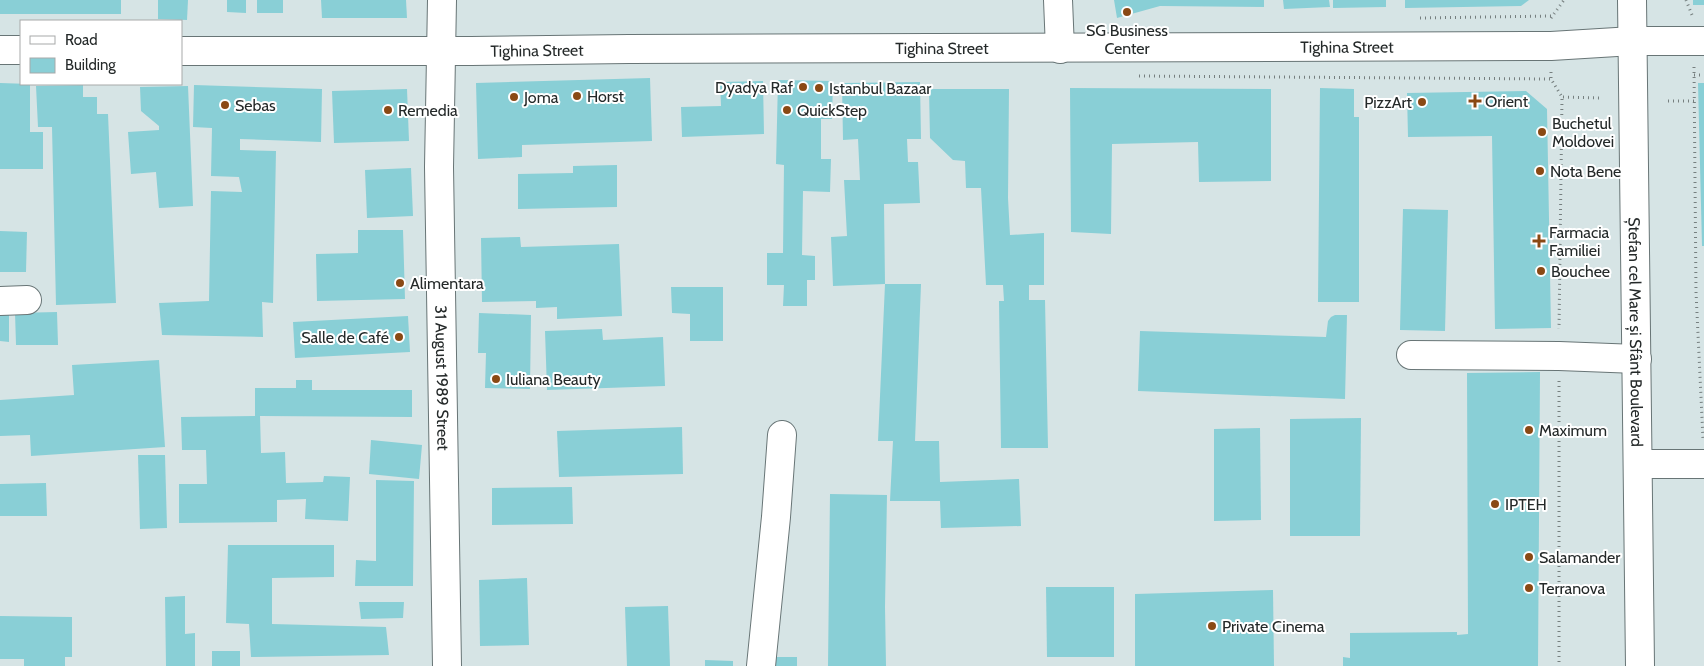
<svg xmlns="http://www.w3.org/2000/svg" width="1704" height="666" font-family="Cabin,sans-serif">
<rect width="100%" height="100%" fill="#d6e4e5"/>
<g fill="#89cfd6">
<rect x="0" y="0" width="121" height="14"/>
<polygon points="158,0 188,0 187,20 158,19"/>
<polygon points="227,0 246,0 246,13 227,12"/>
<rect x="257" y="0" width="26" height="13"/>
<polygon points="321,0 406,0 407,18 322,18"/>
<polygon points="1114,0 1264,0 1264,7 1160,6 1117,18"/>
<polygon points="1283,0 1329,0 1330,7 1284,9"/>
<polygon points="1333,0 1386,0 1386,7 1333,8"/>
<polygon points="1405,0 1529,0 1521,6 1405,8"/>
<rect x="1693" y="0" width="11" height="5"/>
<polygon points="650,78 652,141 522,145 522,157 478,159 476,83"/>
<polygon points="778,80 833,81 832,119 821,119 821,159 831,159 830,192 803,191 802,255 815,256 815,280 807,280 807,306 783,306 784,285 767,285 767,253 783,253 784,165 776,164"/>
<polygon points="763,81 764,134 682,137 681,107 721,106 720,82"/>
<polygon points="920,82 921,139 907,139 908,162 918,162 920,203 884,204 885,284 921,284 915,441 939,441 940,482 1019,479 1021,526 941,528 940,501 890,501 893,441 878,441 885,284 833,286 831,237 847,236 844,180 860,180 858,139 843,140 842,83"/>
<polygon points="0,83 30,84 30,132 43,132 43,169 0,169"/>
<polygon points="1698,83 1704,83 1704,246 1702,246"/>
<polygon points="83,85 83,97 97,97 97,114 108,114 116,303 56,305 52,127 38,127 36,86"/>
<polygon points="194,85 322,89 321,142 240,139 240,150 276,151 273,303 262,302 263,337 162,335 159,303 209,301 211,191 242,192 239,177 211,176 212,128 193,127"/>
<polygon points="188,86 193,206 159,208 156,172 131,174 128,132 159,130 159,126 141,111 140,87"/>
<polygon points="1070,88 1271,89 1271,181 1199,182 1198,142 1112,144 1111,234 1071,232"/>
<polygon points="1320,88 1354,89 1354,117 1359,117 1359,302 1318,302"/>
<polygon points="407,89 409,141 334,143 332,91"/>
<polygon points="929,89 1009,89 1008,198 1010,235 1044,233 1044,285 1029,285 1029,300 1045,300 1048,448 1001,448 999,301 1004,301 1003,285 986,285 981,188 966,188 965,161 953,160 930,138"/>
<polygon points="1526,91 1547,109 1551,328 1495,329 1492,136 1408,137 1407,93"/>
<polygon points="617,165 617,207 518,209 518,174 573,173 573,166"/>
<polygon points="411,168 413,216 367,218 365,170"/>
<polygon points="1403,209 1448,210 1445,331 1400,330"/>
<polygon points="358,230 403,230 405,299 317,301 316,254 358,253"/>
<polygon points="0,231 27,232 26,272 0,272"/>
<polygon points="520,237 521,247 619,244 622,316 557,319 557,307 536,308 536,301 482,302 481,238"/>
<polygon points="671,287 723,287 723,341 690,341 690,314 672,313"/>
<polygon points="0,302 9,302 9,342 0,341"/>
<polygon points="57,312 58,345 16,345 15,313"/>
<polygon points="479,313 531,315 530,389 485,388 486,353 478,353"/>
<polygon points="1335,315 1347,315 1345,399 1138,391 1140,331 1326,337 1328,321 1331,317"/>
<polygon points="408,316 410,352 295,358 293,322"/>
<polygon points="602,329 603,340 663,337 665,386 547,390 545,331"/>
<polygon points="159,360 165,447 31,456 30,435 0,436 0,400 74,395 72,365"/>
<polygon points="1540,372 1538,666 1343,666 1343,657 1350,658 1350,633 1457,632 1457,635 1468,634 1467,373"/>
<polygon points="296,380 312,380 312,390 412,390 412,417 260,416 261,453 285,452 286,483 323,482 324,476 350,477 348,521 305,519 306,499 277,500 277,522 179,523 179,484 207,484 206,450 182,450 181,417 255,416 255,388 296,388"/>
<polygon points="1361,418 1360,536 1290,536 1290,419"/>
<polygon points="682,427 683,474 559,477 557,431"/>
<polygon points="1260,428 1261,520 1214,521 1214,429"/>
<polygon points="371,440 422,445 419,479 369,474"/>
<polygon points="138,455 165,455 167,528 140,529"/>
<polygon points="376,480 414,481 413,586 355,586 356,560 376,561"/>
<polygon points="46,483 47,516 0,516 0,484"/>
<polygon points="572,487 573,524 492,525 492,488"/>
<polygon points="830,494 887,495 885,607 886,666 828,666"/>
<polygon points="228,545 334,545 334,577 272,578 272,624 386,627 389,655 251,657 249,624 226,623"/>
<polygon points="527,578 529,645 480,646 479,580"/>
<polygon points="1046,587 1114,587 1114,657 1047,657"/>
<polygon points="1273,590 1274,666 1135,666 1135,594"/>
<polygon points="185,596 185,634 195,633 195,666 166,666 165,597"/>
<polygon points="359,602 404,602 403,618 361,619"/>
<polygon points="668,606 670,666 627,666 625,607"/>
<polygon points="0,616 72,617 72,657 65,657 65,666 24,666 24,659 0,659"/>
<rect x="212" y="651" width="28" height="15"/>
<rect x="770" y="657" width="27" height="9"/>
<polygon points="705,660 733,661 733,666 705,666"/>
</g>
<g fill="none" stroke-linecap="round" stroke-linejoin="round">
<g stroke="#687576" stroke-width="30">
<g id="minor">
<path id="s1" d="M442,0L439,167L447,666"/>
<polyline points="1058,0 1060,49"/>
<polyline points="0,50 21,50"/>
<path id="s2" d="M181,51H471L629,49L1551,46L1633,41H1704"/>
<polyline points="0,301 27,300"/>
<polyline points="1411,355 1559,356 1637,359"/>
<polyline points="1638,464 1704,464"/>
<polyline points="761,666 776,517 782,435"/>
</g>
</g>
<g stroke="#687576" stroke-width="30">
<g id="major">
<path id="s3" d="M1632,0L1640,666"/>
</g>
</g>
<g stroke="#767f7f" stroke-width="3" stroke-dasharray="1 4" stroke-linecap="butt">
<polyline points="1686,0 1692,15"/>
<polyline points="1420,18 1552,16"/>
<polyline points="1551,18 1564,0"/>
<polyline points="1694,67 1696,292 1703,439"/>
<polyline points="1551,72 1551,79 1562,97 1559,329"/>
<polyline points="1694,75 1704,75"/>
<polyline points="1139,76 1551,79"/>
<polyline points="1563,97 1599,98"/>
<polyline points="1668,101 1694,101"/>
<polyline points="1559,381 1559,666"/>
</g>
<use href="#minor" stroke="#fff" stroke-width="28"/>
<use href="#major" stroke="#fff" stroke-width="28"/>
</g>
<g fill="#8a4914" stroke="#fff" stroke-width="2">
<circle cx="1127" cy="12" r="5"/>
<circle cx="803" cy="87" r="5"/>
<circle cx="819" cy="88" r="5"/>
<circle cx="577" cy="96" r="5"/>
<circle cx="514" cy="97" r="5"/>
<path d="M1472.5 93.5h5v5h5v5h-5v5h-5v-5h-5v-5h5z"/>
<circle cx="1422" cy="102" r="5"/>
<circle cx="225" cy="105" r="5"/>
<circle cx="388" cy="110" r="5"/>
<circle cx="787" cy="110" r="5"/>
<circle cx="1542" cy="132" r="5"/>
<circle cx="1540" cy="171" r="5"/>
<path d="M1536.5 233.5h5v5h5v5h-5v5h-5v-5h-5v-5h5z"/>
<circle cx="1541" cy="271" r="5"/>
<circle cx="400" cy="283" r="5"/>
<circle cx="399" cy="337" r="5"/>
<circle cx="496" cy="379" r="5"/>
<circle cx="1529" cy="430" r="5"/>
<circle cx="1495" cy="504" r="5"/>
<circle cx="1529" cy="557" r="5"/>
<circle cx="1529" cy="588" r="5"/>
<circle cx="1212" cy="626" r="5"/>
</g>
<g text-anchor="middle" stroke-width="4" stroke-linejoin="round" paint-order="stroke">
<g font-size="16" fill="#242929" stroke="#fff" text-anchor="start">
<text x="1127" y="36" text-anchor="middle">SG Business<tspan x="1127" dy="18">Center</tspan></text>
<text x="793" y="93" text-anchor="end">Dyadya Raf</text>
<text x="829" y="94">Istanbul Bazaar</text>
<text x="587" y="102">Horst</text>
<text x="524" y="103">Joma</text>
<text x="1485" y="107">Orient</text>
<text x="1412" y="108" text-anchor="end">PizzArt</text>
<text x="235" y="111">Sebas</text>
<text x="398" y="116">Remedia</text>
<text x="797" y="116">QuickStep</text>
<text x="1552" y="129">Buchetul<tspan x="1552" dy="18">Moldovei</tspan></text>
<text x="1550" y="177">Nota Bene</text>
<text x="1549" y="238">Farmacia<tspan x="1549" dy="18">Familiei</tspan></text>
<text x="1551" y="277">Bouchee</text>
<text x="410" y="289">Alimentara</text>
<text x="389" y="343" text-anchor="end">Salle de Café</text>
<text x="506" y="385">Iuliana Beauty</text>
<text x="1539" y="436">Maximum</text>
<text x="1505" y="510">IPTEH</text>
<text x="1539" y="563">Salamander</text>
<text x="1539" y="594">Terranova</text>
<text x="1222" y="632">Private Cinema</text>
</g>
<g font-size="16" fill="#242929" stroke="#fff">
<text dy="6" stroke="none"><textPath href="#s2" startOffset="1166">Tighina Street</textPath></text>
<text dy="6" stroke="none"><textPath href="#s2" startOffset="761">Tighina Street</textPath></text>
<text dy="6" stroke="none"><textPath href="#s2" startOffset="356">Tighina Street</textPath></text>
<text dy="6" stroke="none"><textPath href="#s3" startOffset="332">Ștefan cel Mare și Sfânt Boulevard</textPath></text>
<text dy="6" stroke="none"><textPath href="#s1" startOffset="378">31 August 1989 Street</textPath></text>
</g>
</g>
<rect x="20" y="20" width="162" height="65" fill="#ffffff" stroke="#a7a9a9"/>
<rect x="30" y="36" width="25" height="8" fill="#ffffff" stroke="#a7a9a9"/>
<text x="65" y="45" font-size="15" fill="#242929">Road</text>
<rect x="30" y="58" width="25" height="15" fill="#89cfd6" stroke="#a7a9a9"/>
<text x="65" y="70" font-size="15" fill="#242929">Building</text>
</svg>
